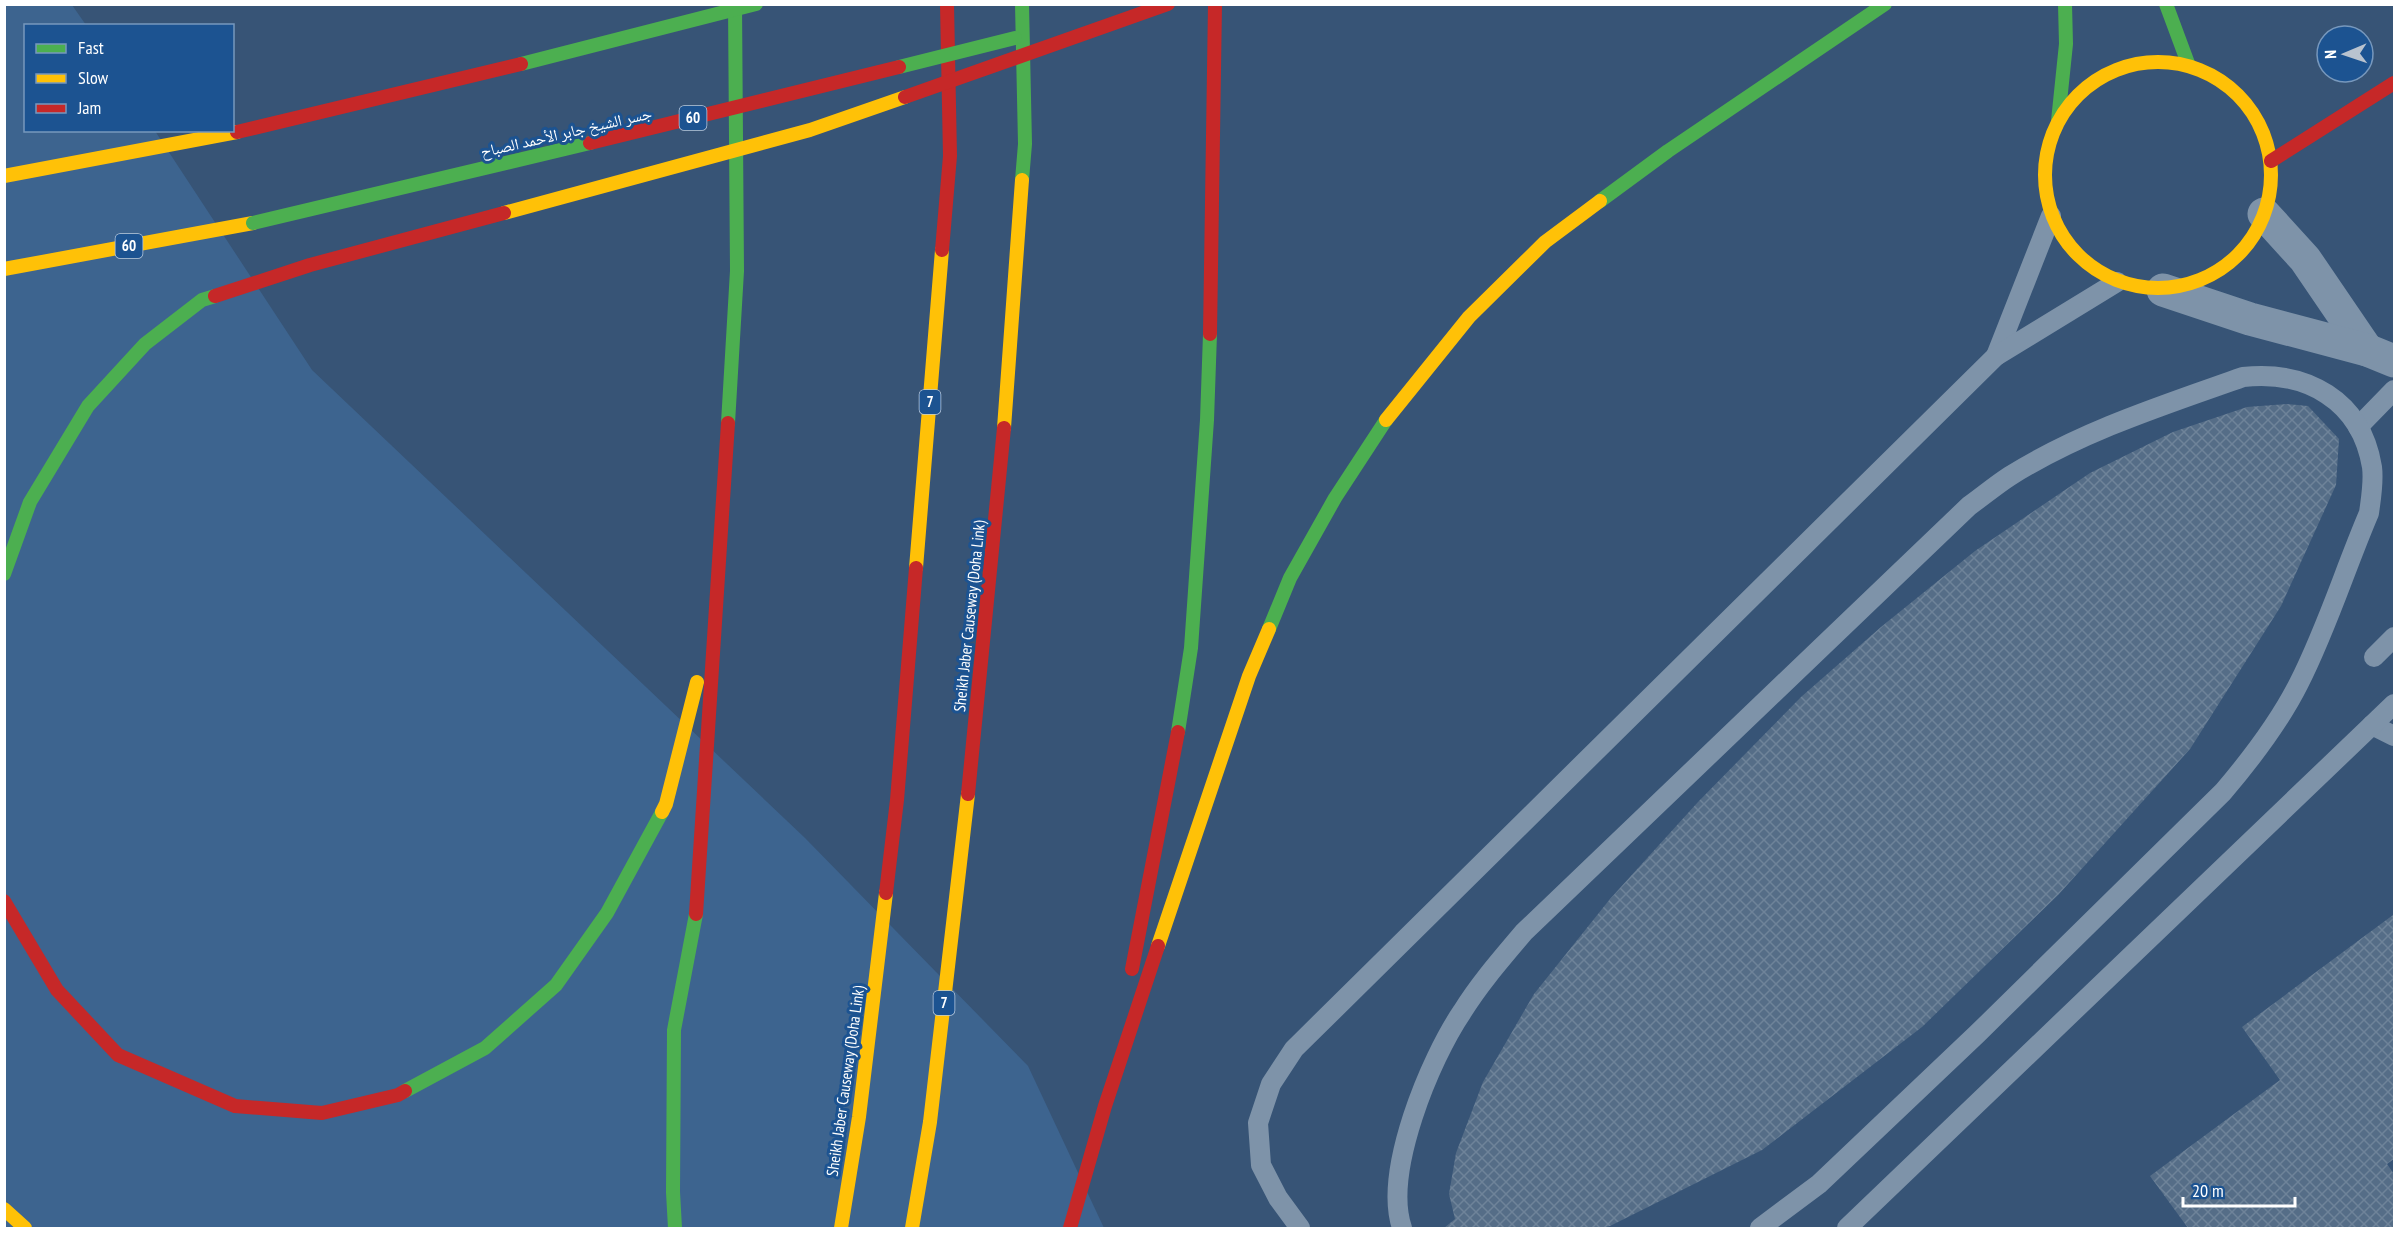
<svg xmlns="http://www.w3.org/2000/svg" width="2399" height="1233" font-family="'PT Sans Narrow','Noto Naskh Arabic',sans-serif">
<defs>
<pattern id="building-cross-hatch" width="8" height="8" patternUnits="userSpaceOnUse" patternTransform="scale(1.5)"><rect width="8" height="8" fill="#556d87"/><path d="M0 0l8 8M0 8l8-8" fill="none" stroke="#6e8399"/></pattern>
</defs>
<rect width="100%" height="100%" fill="#375476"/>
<polygon fill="#3d648f" points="5,5 72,5 86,25 26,26 26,130 155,131 312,370 805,838 1028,1066 1104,1228 5,1228"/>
<g fill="url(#building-cross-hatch)">
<polygon points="2287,404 2308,406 2339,439 2336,485 2281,606 2190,749 2059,894 1922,1027 1762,1150 1610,1226 1601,1228 1444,1228 1455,1219 1449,1194 1456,1153 1483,1082 1534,994 1610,899 1698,802 1801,697 1881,627 1975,551 2090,473 2173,432 2247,407"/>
<polygon points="2393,915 2394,1159 2387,1164 2394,1174 2394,1228 2188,1228 2150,1176 2280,1080 2242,1027"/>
</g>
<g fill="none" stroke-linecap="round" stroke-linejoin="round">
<g stroke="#7e93a9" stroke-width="20">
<polyline points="1996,356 2051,216"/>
<polyline points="2358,427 2394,390"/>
<polyline points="2374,657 2394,637"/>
<polyline points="2372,725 2394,736"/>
<polyline points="1300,1228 1278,1198 1261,1165 1258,1123 1271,1084 1294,1049 1996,356 2117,282"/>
<path d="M1402,1228C1383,1172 1430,1059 1462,1012C1480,983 1502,958 1524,932L1969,506C1983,496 1996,485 2010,476C2082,431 2164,405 2243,377C2306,370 2361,400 2372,467C2374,482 2371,498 2369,513C2345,569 2327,628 2299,683C2279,723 2252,758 2223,792L1977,1034L1819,1184L1760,1228"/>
<polyline points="1847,1228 2394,704"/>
</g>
<g stroke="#7e93a9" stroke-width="33">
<polyline points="2264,214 2305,259 2367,350"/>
<polyline points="2163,290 2250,319 2367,350 2394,361"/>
</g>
<g stroke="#4caf50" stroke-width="14">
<polyline points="1022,4 1025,144 1022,180"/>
<polyline points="2166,4 2189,66"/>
<polyline points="2058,121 2066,44 2065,4"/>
<polyline points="1600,201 1668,151 1885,4"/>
<polyline points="728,423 737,271 735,4"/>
<polyline points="1269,629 1290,578 1335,498 1386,420"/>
<polyline points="1178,732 1191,648 1207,420 1210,334"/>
<polyline points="405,1091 485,1048 556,985 607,913 662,812"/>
<polyline points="675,1228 673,1192 674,1030 696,914"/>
</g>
<g stroke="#ffc107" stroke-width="14">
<circle cx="2158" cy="175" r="113"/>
<polyline points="4,176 237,132"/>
<polyline points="4,269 253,223"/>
<polyline points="1386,420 1469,317 1545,242 1600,201"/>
<polyline points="1004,428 1022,180"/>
<polyline points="916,568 942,250"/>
<polyline points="662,812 666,804 697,682"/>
<polyline points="1158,946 1249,676 1269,629"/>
<polyline points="4,1209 25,1228"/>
<polyline points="841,1228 859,1117 886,893"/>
<polyline points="912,1228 930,1122 968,794"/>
</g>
<g stroke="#c62828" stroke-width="14">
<polyline points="2271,161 2394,83"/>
<polyline points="942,250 950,156 947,4"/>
<polyline points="1210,334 1215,4"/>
<polyline points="968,794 1004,428"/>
<polyline points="886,893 897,800 916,568"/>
<polyline points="4,901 57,990 118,1055 235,1106 322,1113 398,1095 405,1091"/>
<polyline points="696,914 728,423"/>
<polyline points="1132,969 1178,732"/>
<polyline points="1070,1228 1105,1106 1158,946"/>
</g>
<g stroke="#4caf50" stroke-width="14">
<polyline points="521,64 756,4"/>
<polyline points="899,67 1015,38"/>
<polyline points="253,223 590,143"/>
<polyline points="4,574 30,502 88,406 145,344 202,300 215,296"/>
</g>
<polyline stroke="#ffc107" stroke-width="14" points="504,213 810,130 905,97"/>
<g stroke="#c62828" stroke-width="14">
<polyline points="905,97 1168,4"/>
<polyline points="237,132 521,64"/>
<polyline points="590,143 899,67"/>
<polyline points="215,296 310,265 504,213"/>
</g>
</g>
<g text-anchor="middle" stroke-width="6" stroke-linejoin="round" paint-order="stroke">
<g fill="#1c5391" stroke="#bbcbde" stroke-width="1.5">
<rect x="679.5" y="106" width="27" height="24" rx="4.5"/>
<rect x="115.5" y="234" width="27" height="24" rx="4.5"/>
<rect x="919.5" y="390" width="21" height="24" rx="4.5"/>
<rect x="933.5" y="991" width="21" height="24" rx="4.5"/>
</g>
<g font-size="15" font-weight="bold" fill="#fff">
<text x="693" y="123">60</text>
<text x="129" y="251">60</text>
<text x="930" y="407">7</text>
<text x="944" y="1008">7</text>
</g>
<g font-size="16" fill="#fff" stroke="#1c5391">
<text transform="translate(566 132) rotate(-13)" y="6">جسر الشيخ جابر الأحمد الصباح</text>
<text transform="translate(969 616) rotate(-84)" y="6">Sheikh Jaber Causeway (Doha Link)</text>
<text transform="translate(845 1081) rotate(-82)" y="6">Sheikh Jaber Causeway (Doha Link)</text>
</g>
</g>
<rect width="2399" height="1233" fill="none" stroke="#ffffff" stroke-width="12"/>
<rect x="24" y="24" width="210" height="108" fill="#1c5391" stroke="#7798bd" stroke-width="1.5"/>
<rect x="36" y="44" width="30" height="9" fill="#4caf50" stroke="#7798bd" stroke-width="1.5"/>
<text x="78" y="54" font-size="18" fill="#ffffff">Fast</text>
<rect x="36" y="74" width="30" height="9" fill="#ffc107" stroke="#7798bd" stroke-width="1.5"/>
<text x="78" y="84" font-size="18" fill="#ffffff">Slow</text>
<rect x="36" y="104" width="30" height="9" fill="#c62828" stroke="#7798bd" stroke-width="1.5"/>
<text x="78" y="114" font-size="18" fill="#ffffff">Jam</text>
<g transform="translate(2345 54) rotate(268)"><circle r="28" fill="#1c5391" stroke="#7798bd" stroke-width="1.5"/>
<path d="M0-4.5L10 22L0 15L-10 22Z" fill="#b9c3cf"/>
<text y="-9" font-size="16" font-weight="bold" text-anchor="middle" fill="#ffffff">N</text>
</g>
<path d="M2183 1197v9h112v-9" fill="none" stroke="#ffffff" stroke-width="3"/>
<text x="2192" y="1197" font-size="18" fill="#ffffff" stroke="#1c5391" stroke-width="4.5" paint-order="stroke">20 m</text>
</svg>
